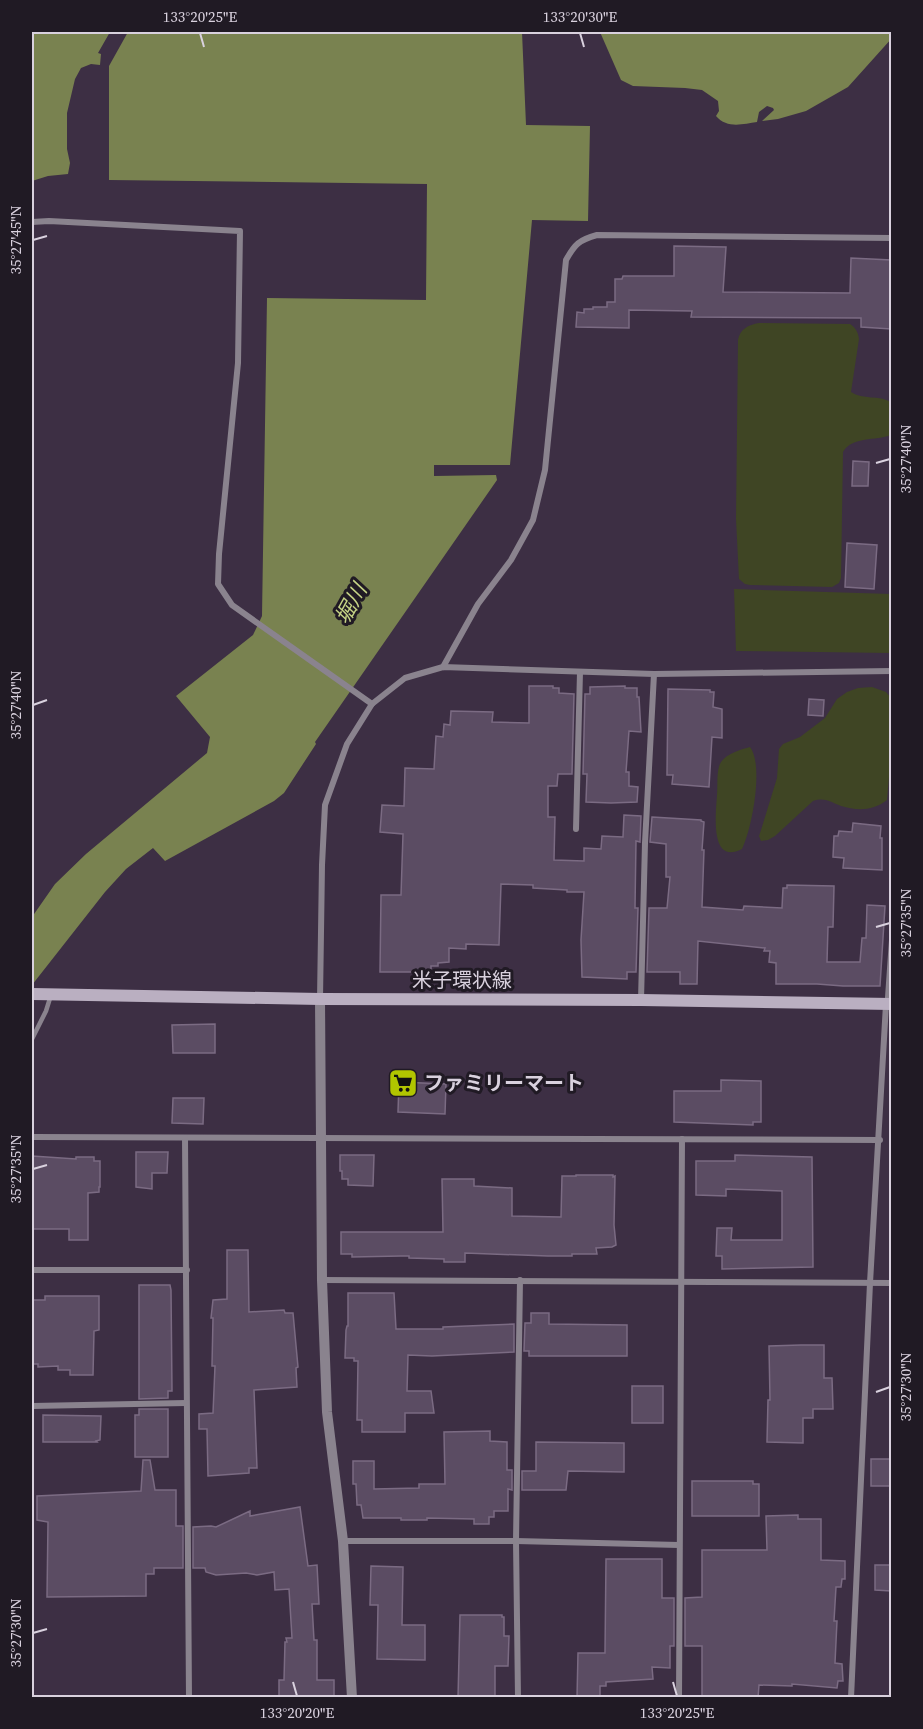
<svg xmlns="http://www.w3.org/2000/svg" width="923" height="1729" font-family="'Source Serif 4','Noto Sans JP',serif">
<rect width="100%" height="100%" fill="#3d2f44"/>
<g fill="#3f4524">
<path d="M759,323L850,324C856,328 858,332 859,339L851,392C863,400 879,395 891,402V435C876,441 852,436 843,452L841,578L839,583L832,587L750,585L745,584L739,579L736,519L738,340C740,329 748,325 759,323Z"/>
<polygon points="734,589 891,594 891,653 736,651"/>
<path d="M872,687L886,692L891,698L892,743L887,800C873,811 857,811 841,806C830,802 825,797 813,801L775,836L768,840L761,841L759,836L761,830L777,778L779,749L783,744L800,737L825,718L837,699L847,692L858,688Z"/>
<path d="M750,747C764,765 752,829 742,849C709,866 716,812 717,795C718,785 716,770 721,762C726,754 742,749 750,747Z"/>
</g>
<g fill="#798250">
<polygon points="32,32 110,32 98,53 101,54 100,65 91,64 81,68 75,79 67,113 67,149 70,163 68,174 48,176 32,181"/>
<polygon points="128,32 522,32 526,125 590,126 588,221 532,220 510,465 434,465 434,476 496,475 497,480 315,742 316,744 284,793 274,801 165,861 153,848 126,869 105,892 32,985 32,917 55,884 86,854 207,753 210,737 176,696 253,635 262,616 267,298 426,300 427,184 109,180 109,66"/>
<path d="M600,32H891L892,38L848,87L806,111L778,119L762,121L774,110L773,108L767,106L759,112L757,122C743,124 727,129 716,116L719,111L718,101L702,90L685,88L633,86L621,80Z"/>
</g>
<g fill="#5b4c63" stroke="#7b6b83" stroke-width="1.5">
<polygon points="674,246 726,247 723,292 850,293 851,258 891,260 891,329 861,327 861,318 691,317 692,311 629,310 629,328 576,327 577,312 584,313 584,309 593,309 593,307 607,307 607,302 615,302 615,279 622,279 623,276 674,276"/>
<polygon points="853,461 869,462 868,486 852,486"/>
<polygon points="847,543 877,545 874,589 845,587"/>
<polygon points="529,686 553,686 553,688 559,688 559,693 574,694 572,774 558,774 557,786 548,786 548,817 555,817 554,860 584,861 584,848 601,849 602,836 623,837 624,815 641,816 640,842 636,841 635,908 638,908 636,972 627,972 627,979 582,977 581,940 584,892 567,892 567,890 533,888 533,885 501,884 499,945 466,944 466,949 449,948 449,962 438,963 438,966 431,966 431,972 380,972 381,895 401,895 403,834 380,832 382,805 404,806 405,768 434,769 436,736 443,737 444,724 450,725 451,711 493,712 492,722 529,723"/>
<polygon points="625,686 625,688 637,688 637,697 639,697 641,732 629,731 626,772 629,772 629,786 638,787 637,802 611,803 586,802 587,774 583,774 585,694 590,694 590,687"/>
<polygon points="668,689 710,690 710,692 714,692 713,707 722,709 722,738 712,737 709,787 672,784 673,775 667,775"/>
<polygon points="809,699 824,700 823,716 808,715"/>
<polygon points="652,817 701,820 701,821 704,822 702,850 704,850 702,907 743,910 744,906 782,908 783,888 787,888 787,885 834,886 833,927 828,927 827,962 860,962 862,938 866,938 867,905 885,906 880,986 843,986 817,984 776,984 776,963 769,962 770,951 764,951 765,948 698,941 697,984 680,984 680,972 647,972 649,908 667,908 670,877 666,877 666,844 650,842"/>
<polygon points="853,823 881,826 880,838 882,838 882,870 843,868 844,858 833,857 834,836 838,836 839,831 852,832"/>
<polygon points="215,1024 215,1053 173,1053 172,1025"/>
<polygon points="721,1080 761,1081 761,1122 753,1122 753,1125 674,1122 674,1091 721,1091"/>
<polygon points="399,1082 446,1084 445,1114 398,1112"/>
<polygon points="173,1098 204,1098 203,1124 172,1123"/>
<polygon points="136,1152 168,1152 167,1173 152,1173 152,1189 136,1187"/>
<polygon points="340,1155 374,1155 373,1186 348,1185 348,1179 342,1179 342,1171 340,1171"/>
<polygon points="735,1155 812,1157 813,1267 722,1269 722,1256 716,1256 717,1228 732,1228 731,1240 782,1240 782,1191 726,1189 726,1196 696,1195 696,1161 735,1161"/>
<polygon points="32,1156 76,1159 76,1157 94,1157 94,1161 100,1161 100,1187 99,1187 99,1192 88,1193 88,1240 69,1240 69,1229 32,1229"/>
<polygon points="576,1175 613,1175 613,1177 615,1176 614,1225 616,1245 612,1247 596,1248 597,1254 572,1254 572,1256 548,1256 465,1253 465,1262 444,1262 444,1259 409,1258 409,1256 401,1256 352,1257 352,1254 341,1254 341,1232 443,1232 442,1179 474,1179 474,1186 512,1188 512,1216 561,1217 562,1176 576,1176"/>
<polygon points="227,1250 248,1250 249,1312 284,1310 285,1313 293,1313 298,1367 296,1368 297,1387 254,1390 257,1468 249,1468 249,1473 208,1476 207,1429 199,1429 199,1414 213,1413 215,1366 212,1366 213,1318 211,1318 213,1300 227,1299"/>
<polygon points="139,1285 170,1285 171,1290 172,1391 168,1391 168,1398 139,1399"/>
<polygon points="348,1293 394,1293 396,1329 443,1329 443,1327 514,1324 514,1352 432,1356 408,1355 407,1391 431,1391 434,1413 405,1413 405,1432 362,1432 362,1420 357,1420 358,1361 354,1361 354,1358 345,1358 346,1330 347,1326 348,1326"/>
<polygon points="45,1296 99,1296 99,1330 94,1331 93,1375 70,1375 70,1370 58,1370 58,1366 38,1367 38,1364 32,1364 32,1300 45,1300"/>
<polygon points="531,1313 549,1313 549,1324 627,1325 627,1356 529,1356 529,1351 524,1351 525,1323 531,1323"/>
<polygon points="801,1345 824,1345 824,1378 832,1378 833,1409 813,1409 813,1418 803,1418 803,1443 767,1442 768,1400 770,1400 769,1346"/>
<rect x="632" y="1386" width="31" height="37"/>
<polygon points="139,1409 168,1409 168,1457 135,1457 135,1415 139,1415"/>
<polygon points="43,1415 101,1416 100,1440 96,1441 97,1442 43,1442"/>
<polygon points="490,1431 490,1441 507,1442 507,1470 512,1470 512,1490 508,1489 508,1511 494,1511 494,1517 489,1517 489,1524 474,1524 474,1519 427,1518 427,1520 401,1520 401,1518 363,1518 361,1505 357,1505 356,1484 353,1484 353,1461 374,1461 374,1489 419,1488 419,1484 445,1484 444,1432"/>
<polygon points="536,1442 624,1443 624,1472 568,1471 566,1490 522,1490 522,1471 536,1471"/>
<rect x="871" y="1459" width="20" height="27"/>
<polygon points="143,1460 150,1460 155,1490 176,1490 176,1526 183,1526 183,1568 154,1568 154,1574 146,1574 146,1596 47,1597 48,1522 37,1520 37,1496 141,1491"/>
<polygon points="692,1481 753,1481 753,1484 759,1484 759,1516 692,1516"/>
<polygon points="300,1507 308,1566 317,1565 319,1604 312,1604 314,1640 317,1640 317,1680 334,1680 334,1698 279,1698 279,1680 284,1680 285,1642 287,1642 286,1638 292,1638 289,1589 275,1590 274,1572 257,1575 246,1573 216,1575 206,1572 205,1568 193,1568 193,1527 211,1526 216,1527 250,1511 250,1516"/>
<polygon points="798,1515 798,1519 821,1519 821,1560 845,1561 845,1579 842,1579 841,1587 836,1587 834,1621 837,1621 835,1663 842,1664 843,1681 838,1681 837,1688 792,1684 792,1686 759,1685 758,1698 702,1698 702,1646 685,1646 685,1598 702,1597 702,1550 767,1550 766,1516"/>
<polygon points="606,1559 662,1559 662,1598 674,1598 674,1646 670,1646 670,1668 652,1667 653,1679 606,1682 606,1686 600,1686 600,1698 577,1698 578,1653 605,1653"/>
<polygon points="875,1565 891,1565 891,1591 875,1590"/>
<polygon points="371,1566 403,1567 402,1625 425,1625 425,1660 377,1659 378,1605 370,1605"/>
<polygon points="460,1615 502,1615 502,1617 504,1617 504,1636 509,1636 508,1666 495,1666 495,1698 458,1698"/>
</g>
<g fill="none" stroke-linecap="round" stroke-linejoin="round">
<g stroke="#8a838e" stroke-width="4.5">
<polyline points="887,1001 892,929"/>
<polyline points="32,1039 46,1011 51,995"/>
</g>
<g stroke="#8a838e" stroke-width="6">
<polyline points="32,222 49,221 240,231 238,363 219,554 218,584 232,605 372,704"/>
<path d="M443,667L478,604L511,560L533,520L545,470L566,260C575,244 579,240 597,235L892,238"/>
<polyline points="576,829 580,672"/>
<polyline points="320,999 322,865 325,805 347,744 372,704 405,678 443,667 654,674 892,671"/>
<polyline points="641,1000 645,843 654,674"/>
<polyline points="32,1137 880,1140"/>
<polyline points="185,1138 189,1698"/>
<polyline points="32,1270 187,1270"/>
<polyline points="322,1280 892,1283"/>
<polyline points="32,1406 186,1403"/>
<polyline points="343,1541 516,1541 679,1545"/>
<polyline points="518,1698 516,1541 520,1280"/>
<polyline points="679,1698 682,1139"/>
<polyline points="851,1698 870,1283 886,1004"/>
</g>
<polyline stroke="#8a838e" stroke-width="10" points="320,999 322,1280 327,1412 343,1541 352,1698"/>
<polyline stroke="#baafc1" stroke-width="12" points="32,994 320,999 641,1000 892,1004"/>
</g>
<path fill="none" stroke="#d9d1de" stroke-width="2" d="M200,33L204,47M580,33L584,47M33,240L47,236M876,463L890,459M33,705L47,700M876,927L890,923M33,1169L47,1165M876,1392L890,1387M33,1633L47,1629M293,1682L297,1696M673,1682L677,1696"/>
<defs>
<g id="supermarket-square" transform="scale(1.5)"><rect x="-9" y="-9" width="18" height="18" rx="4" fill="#b1c500" stroke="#201a24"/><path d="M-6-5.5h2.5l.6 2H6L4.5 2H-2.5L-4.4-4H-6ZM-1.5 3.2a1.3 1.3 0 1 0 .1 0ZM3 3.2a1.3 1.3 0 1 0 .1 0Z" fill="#111"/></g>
</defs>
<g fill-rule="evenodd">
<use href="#supermarket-square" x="403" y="1083"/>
</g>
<g text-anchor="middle" stroke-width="6" stroke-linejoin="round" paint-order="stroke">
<g font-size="20" fill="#d9d1de" stroke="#201a24">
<text x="462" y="987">米子環状線</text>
</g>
<g font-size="20" font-weight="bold" fill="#d9d1de" stroke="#201a24" text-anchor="start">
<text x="424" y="1090">ファミリーマート</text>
</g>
<g font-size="21" font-style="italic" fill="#c5d385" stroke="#201a24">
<text transform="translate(351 604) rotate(-61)" y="7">堀川</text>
</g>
</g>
<rect width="923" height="1729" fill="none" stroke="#201a24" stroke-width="66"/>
<rect x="33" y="33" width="857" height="1663" fill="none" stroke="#d9d1de" stroke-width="2"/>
<g font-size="15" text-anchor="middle" fill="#d9d1de">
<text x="200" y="22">133°20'25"E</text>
<text x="580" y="22">133°20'30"E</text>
<text transform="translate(16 240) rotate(-90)" y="5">35°27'45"N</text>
<text transform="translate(906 459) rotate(-90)" y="5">35°27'40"N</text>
<text transform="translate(16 705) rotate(-90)" y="5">35°27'40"N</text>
<text transform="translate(906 923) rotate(-90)" y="5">35°27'35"N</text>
<text transform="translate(16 1169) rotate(-90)" y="5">35°27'35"N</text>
<text transform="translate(906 1387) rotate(-90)" y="5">35°27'30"N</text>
<text transform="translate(16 1633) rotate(-90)" y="5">35°27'30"N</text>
<text x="297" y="1718">133°20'20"E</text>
<text x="677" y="1718">133°20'25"E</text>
</g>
</svg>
